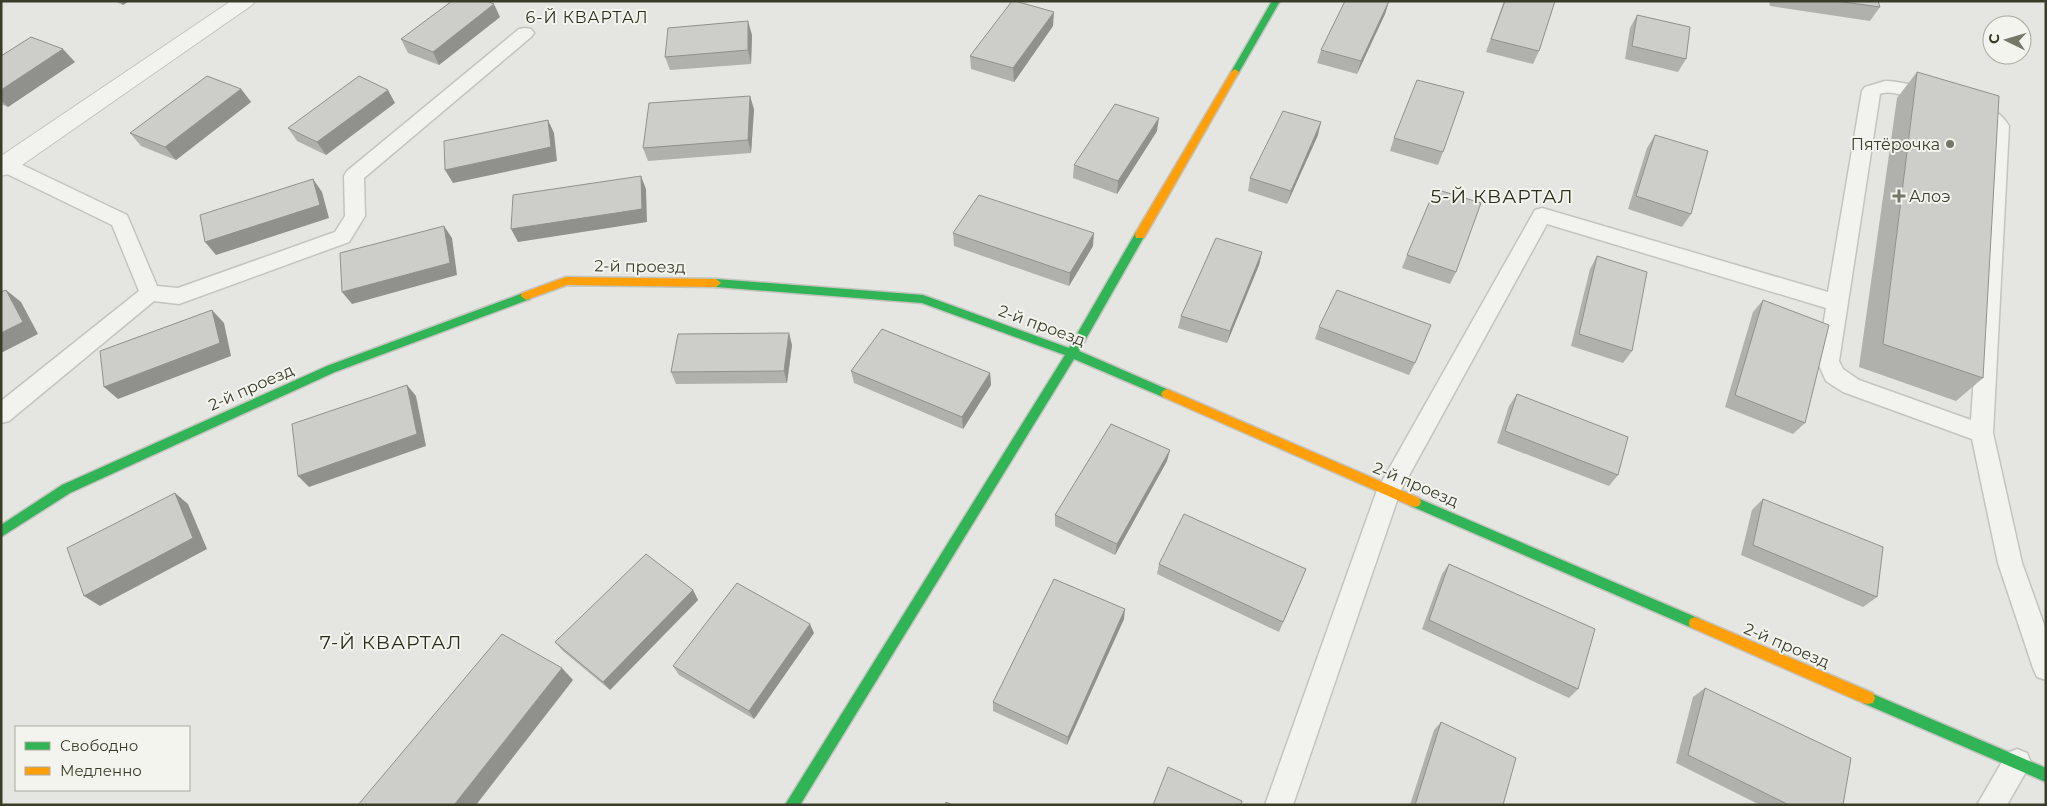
<svg xmlns="http://www.w3.org/2000/svg" width="2047" height="806" font-family="Montserrat,sans-serif">
<rect width="100%" height="100%" fill="#e5e5e1"/>
<g fill="none" stroke-linecap="round" stroke-linejoin="round">
<g stroke="#c3c3bf" stroke-width="3">
<g id="lane">
<polygon points="525,28 531,29 534,33 531,37 364,178 365,216 349,242 179,304 154,301 9,421 1,423 1,401 139,291 112,225 1,171 1,159 12,160 127,215 157,286 178,288 335,232 345,216 344,176 347,171 519,29"/>
<path d="M1885,81C1898,81 1934,88 1940,98L1937,102C1918,108 1900,87 1880,94L1839,361L1843,369L1859,380L1971,420L1991,127C1983,119 1968,118 1963,109L1966,105C1982,100 2001,112 2009,126L1993,433L2022,563L2046,630V680L2037,677L2033,668L1998,563L1972,439L1843,392L1826,381L1817,361L1826,308L1547,224L1400,492L1293,805H1265L1377,490L1535,210L1542,208L1828,292L1862,91L1865,87Z"/>
<polygon points="2017,749 2027,753 2031,763 2007,805 1977,805 2007,753"/>
</g>
</g>
<g stroke="#c3c3bf" stroke-width="2">
<polygon id="street" points="231,1 255,1 252,5 9,174 1,176 1,156"/>
</g>
<g stroke="#c3c3bf" stroke-width="3">
<g id="fast">
<polygon points="1272,1 1280,1 1238,74 1232,74 1231,72"/>
<polygon points="1140,231 1145,235 1079,351 1171,391 1173,394 1171,397 1163,397 1074,359 800,805 785,805 1065,355 922,303 716,287 712,286 711,283 712,280 716,279 923,295 1069,348 1136,232"/>
<polygon points="526,292 531,296 530,299 335,372 70,493 1,537 1,525 62,485 327,366"/>
<polygon points="1415,497 1700,619 1701,623 1700,627 1695,629 1690,627 1411,506 1409,502 1411,498"/>
<polygon points="1868,692 2046,768 2046,782 1863,703 1861,698 1863,693"/>
</g>
</g>
<g stroke="#c3c3bf" stroke-width="3">
<g id="slow">
<polygon points="1235,69 1239,72 1144,238 1136,238 1135,235 1136,232 1231,72"/>
<polygon points="566,277 716,279 721,283 716,287 567,285 526,300 521,296 522,293"/>
<polygon points="1167,389 1419,498 1421,502 1419,506 1415,507 1411,506 1163,397 1161,394 1163,391"/>
<polygon points="1695,617 1873,693 1875,698 1873,703 1868,704 1863,703 1690,627 1689,623 1690,619"/>
</g>
</g>
<use href="#lane" fill="#f2f2ef" fill-rule="evenodd"/>
<use href="#street" fill="#f2f2ef" fill-rule="evenodd"/>
<use href="#fast" fill="#30b455" fill-rule="evenodd"/>
<use href="#slow" fill="#ff9f0a" fill-rule="evenodd"/>
</g>
<g fill="#b0b0ad">
<polygon points="114,1 129,1 123,5"/>
<polygon points="1389,1 1385,14 1357,74 1317,63 1321,50"/>
<polygon points="1504,1 1555,1 1539,51 1533,64 1486,52"/>
<polygon points="1769,1 1878,1 1880,7 1870,21 1770,6"/>
<polygon points="1637,15 1686,59 1678,72 1625,59 1630,28"/>
<polygon points="500,17 439,65 408,53 401,39"/>
<polygon points="1053,26 1014,82 971,69 970,56"/>
<polygon points="752,35 751,64 670,70 665,57"/>
<polygon points="1,56 75,62 8,107 1,104"/>
<polygon points="1917,72 1983,378 1956,401 1859,367 1897,98"/>
<polygon points="241,89 251,102 176,160 141,146 130,133"/>
<polygon points="395,103 326,155 297,141 288,128"/>
<polygon points="754,109 751,153 648,161 643,148"/>
<polygon points="1157,131 1117,194 1073,178 1074,165"/>
<polygon points="1318,135 1287,204 1248,191 1250,178"/>
<polygon points="1655,135 1691,214 1682,227 1628,209 1647,148"/>
<polygon points="1394,138 1443,152 1438,165 1390,151"/>
<polygon points="953,233 1093,246 1069,286 954,246"/>
<polygon points="1262,252 1259,265 1227,343 1178,328 1181,316"/>
<polygon points="1407,255 1456,272 1450,284 1402,268"/>
<polygon points="1597,256 1632,351 1623,363 1571,346 1590,269"/>
<polygon points="1763,300 1805,423 1793,434 1725,407 1753,312"/>
<polygon points="1319,327 1415,363 1409,375 1315,339"/>
<polygon points="792,345 787,383 676,384 671,372"/>
<polygon points="851,371 990,373 991,385 963,429 854,383"/>
<polygon points="1517,394 1618,475 1609,486 1497,443 1509,406"/>
<polygon points="1167,461 1115,555 1055,526 1055,515"/>
<polygon points="1763,499 1877,597 1863,607 1741,555 1752,510"/>
<polygon points="1159,564 1306,569 1279,632 1157,574"/>
<polygon points="1449,564 1578,689 1569,698 1422,629 1442,574"/>
<polygon points="693,590 698,600 610,690 563,651 555,642"/>
<polygon points="1124,619 1067,745 993,711 993,702"/>
<polygon points="814,633 754,719 679,675 673,666"/>
<polygon points="1705,688 1843,805 1760,805 1676,763 1693,697"/>
<polygon points="1441,722 1503,805 1410,805 1434,730"/>
</g>
<g fill="#90908d">
<polygon points="120,1 129,1 123,5"/>
<polygon points="1389,1 1385,14 1357,74 1361,61"/>
<polygon points="494,4 500,17 439,65 433,52"/>
<polygon points="1054,12 1053,26 1014,82 1013,68"/>
<polygon points="748,21 752,35 751,64 748,50"/>
<polygon points="63,49 75,62 8,107 1,100 1,90"/>
<polygon points="241,89 251,102 176,160 165,147"/>
<polygon points="388,90 395,103 326,155 317,142"/>
<polygon points="750,96 754,109 751,153 748,140"/>
<polygon points="1159,118 1157,131 1117,194 1118,181"/>
<polygon points="548,120 554,133 557,161 453,183 445,170"/>
<polygon points="1321,122 1318,135 1287,204 1291,191"/>
<polygon points="641,176 646,189 647,222 518,242 511,229"/>
<polygon points="313,179 322,192 329,218 216,255 205,242"/>
<polygon points="444,226 452,238 457,275 352,304 342,292"/>
<polygon points="1094,233 1093,246 1069,286 1070,273"/>
<polygon points="1262,252 1259,265 1227,343 1230,331"/>
<polygon points="6,290 21,302 38,334 1,353 1,333"/>
<polygon points="212,310 224,323 231,356 118,399 104,387"/>
<polygon points="789,333 792,345 787,383 784,371"/>
<polygon points="990,373 991,385 963,429 962,417"/>
<polygon points="407,385 416,396 426,446 309,487 298,476"/>
<polygon points="1170,450 1167,461 1115,555 1117,544"/>
<polygon points="175,493 188,504 207,549 100,606 84,596"/>
<polygon points="693,590 698,600 610,690 603,682"/>
<polygon points="1125,609 1124,619 1067,745 1068,737"/>
<polygon points="810,624 814,633 754,719 749,711"/>
<polygon points="562,668 573,680 476,805 454,805"/>
</g>
<g fill="#cdcdc9" stroke="#90908d">
<polygon points="452,1 487,1 494,4 433,52 401,39"/>
<polygon points="1012,1 1015,1 1054,12 1013,68 970,56"/>
<polygon points="1345,1 1389,1 1361,61 1321,50"/>
<polygon points="1505,1 1555,1 1539,51 1491,39"/>
<polygon points="1836,1 1878,1 1880,7"/>
<polygon points="1637,15 1690,27 1686,59 1632,46"/>
<polygon points="748,21 748,50 665,57 668,28"/>
<polygon points="31,37 63,49 1,90 1,56"/>
<polygon points="1917,72 1999,96 1983,378 1883,344"/>
<polygon points="207,76 241,89 165,147 130,133"/>
<polygon points="359,76 388,90 317,142 288,128"/>
<polygon points="1417,80 1464,92 1443,152 1394,138"/>
<polygon points="750,96 748,140 643,148 649,103"/>
<polygon points="1115,104 1159,118 1118,181 1074,165"/>
<polygon points="1283,111 1321,122 1291,191 1250,178"/>
<polygon points="548,120 551,147 445,170 444,141"/>
<polygon points="1655,135 1708,151 1691,214 1636,196"/>
<polygon points="641,176 642,209 511,229 513,195"/>
<polygon points="313,179 320,205 205,242 200,215"/>
<polygon points="1435,189 1481,203 1456,272 1407,255"/>
<polygon points="979,195 1094,233 1070,273 953,233"/>
<polygon points="444,226 450,263 342,292 340,253"/>
<polygon points="1216,238 1262,252 1230,331 1181,316"/>
<polygon points="1597,256 1647,272 1632,351 1579,334"/>
<polygon points="6,290 23,322 1,333 1,292"/>
<polygon points="1337,290 1431,325 1415,363 1319,327"/>
<polygon points="1763,300 1829,325 1805,423 1735,395"/>
<polygon points="212,310 220,343 104,387 100,351"/>
<polygon points="882,329 990,373 962,417 851,371"/>
<polygon points="789,333 784,371 671,372 678,334"/>
<polygon points="407,385 417,434 298,476 292,424"/>
<polygon points="1517,394 1628,437 1618,475 1505,431"/>
<polygon points="1111,424 1170,450 1117,544 1055,515"/>
<polygon points="175,493 193,538 84,596 67,548"/>
<polygon points="1763,499 1883,547 1877,597 1753,545"/>
<polygon points="1184,514 1306,569 1283,622 1159,564"/>
<polygon points="646,554 693,590 603,682 555,642"/>
<polygon points="1449,564 1595,629 1578,689 1429,620"/>
<polygon points="1054,579 1125,609 1068,737 993,702"/>
<polygon points="737,583 810,624 749,711 673,666"/>
<polygon points="502,634 562,668 454,805 358,805"/>
<polygon points="1705,688 1851,758 1843,805 1789,805 1688,755"/>
<polygon points="1441,722 1516,758 1503,805 1415,805"/>
<polygon points="1168,767 1242,801 1241,805 1153,805"/>
<polygon points="946,802 953,805 945,805"/>
</g>
<g fill="#757769" stroke="#f4f4ee" stroke-width="2">
<circle cx="1950" cy="144" r="5"/>
<path d="M1896.5 188.5h5v5h5v5h-5v5h-5v-5h-5v-5h5z"/>
</g>
<g text-anchor="middle" stroke-width="4" stroke-linejoin="round" paint-order="stroke">
<g font-size="16" letter-spacing="1" fill="#2a2d1b" stroke="#f4f4ee">
<text x="587" y="23">6-Й КВАРТАЛ</text>
</g>
<g font-size="16" fill="#393c29" stroke="#f4f4ee" text-anchor="end">
<text x="1940" y="150">Пятёрочка</text>
<text x="1909" y="202" text-anchor="start">Алоэ</text>
</g>
<g font-size="16" fill="#393c29" stroke="#f4f4ee">
<text transform="translate(640 266) rotate(1)" y="6">2-й проезд</text>
<text transform="translate(1042 325) rotate(20)" y="6">2-й проезд</text>
<text transform="translate(251 387) rotate(-24)" y="6">2-й проезд</text>
<text transform="translate(1416 484) rotate(23)" y="6">2-й проезд</text>
<text transform="translate(1787 645) rotate(23)" y="6">2-й проезд</text>
</g>
<g font-size="19" letter-spacing="1" fill="#2a2d1b" stroke="#f4f4ee">
<text x="1502" y="203">5-Й КВАРТАЛ</text>
<text x="391" y="649">7-Й КВАРТАЛ</text>
</g>
</g>
<rect width="2047" height="806" fill="none" stroke="#393c29" stroke-width="5"/>
<rect x="15" y="726" width="175" height="65" fill="#f4f4ee" stroke="#a9aa9f"/>
<rect x="25" y="742" width="25" height="8" fill="#30b455" stroke="#a9aa9f"/>
<text x="60" y="751" font-size="15" fill="#393c29">Свободно</text>
<rect x="25" y="767" width="25" height="8" fill="#ff9f0a" stroke="#a9aa9f"/>
<text x="60" y="776" font-size="15" fill="#393c29">Медленно</text>
<g transform="translate(2007 40) rotate(275)"><circle r="24" fill="#f4f4ee" stroke="#a9aa9f"/>
<path d="M0-4L9 19L0 12L-9 19Z" fill="#757769"/>
<text y="-8" font-size="14" font-weight="bold" text-anchor="middle" fill="#393c29">С</text>
</g>
</svg>
